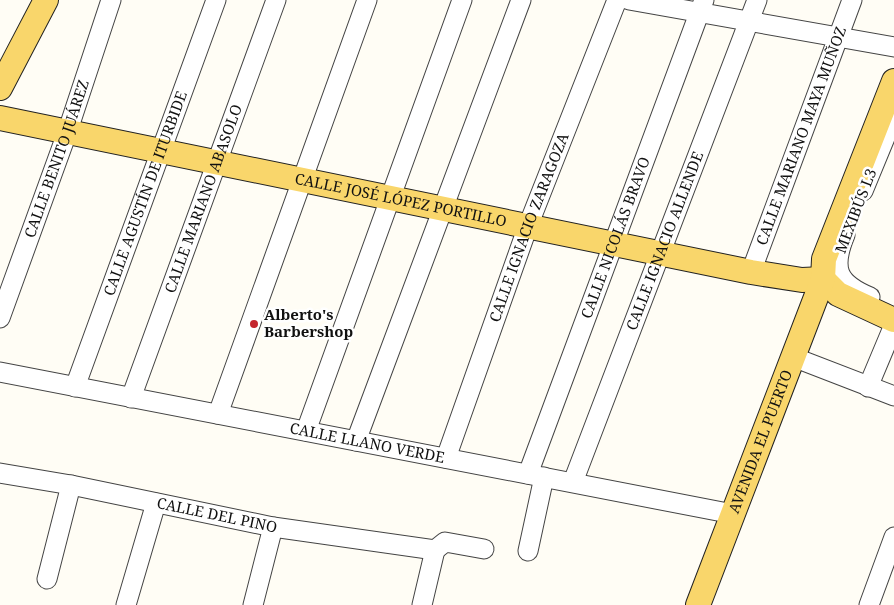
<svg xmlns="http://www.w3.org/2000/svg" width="894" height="605" font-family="'Noto Serif',serif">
<rect width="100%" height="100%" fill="#fffdf5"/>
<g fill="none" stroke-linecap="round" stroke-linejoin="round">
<g stroke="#444" stroke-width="21">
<g id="minor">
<polyline points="629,0 894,47"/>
<polyline points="863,191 894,116"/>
<path d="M845,235C831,269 837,283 870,297"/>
<path id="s1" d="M751,272L852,0"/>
<path id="s2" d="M0,318L67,133L111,0"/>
<polyline points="793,357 894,396"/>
<path id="s3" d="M0,372L733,514"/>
<path id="s4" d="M75,387L216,0"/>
<polyline points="868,387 894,325"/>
<path id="s5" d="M131,398L276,0"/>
<polyline points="218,414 367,0"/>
<polyline points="306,431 462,0"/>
<polyline points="356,441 521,0"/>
<path id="s6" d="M446,458L528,226L617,0"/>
<path id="s7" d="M0,473L71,485L273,527L435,550"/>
<path id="s8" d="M528,474L704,0"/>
<path id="s9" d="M573,482L757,0"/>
<polyline points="435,550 445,542 484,549"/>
<polyline points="528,551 544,477"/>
<polyline points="47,579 71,485"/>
<polyline points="126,605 156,503"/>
<polyline points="253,605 273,527"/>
<polyline points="422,605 435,550"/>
<polyline points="869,605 894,537"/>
</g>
</g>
<g stroke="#222" stroke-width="26">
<g id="major">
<polyline points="0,88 46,0"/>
<path id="s10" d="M0,118L751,272L802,280L823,279"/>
<polyline points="823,279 838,294 894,320"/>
<path id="s11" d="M698,605L823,279L824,259L894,81"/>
</g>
</g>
<use href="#minor" stroke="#fff" stroke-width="19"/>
<use href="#major" stroke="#f9d66b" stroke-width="24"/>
</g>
<circle fill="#c4262e" stroke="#fff" stroke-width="2" cx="254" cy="324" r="5"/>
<g text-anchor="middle" stroke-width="5" stroke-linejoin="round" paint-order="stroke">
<g font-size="15" fill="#111" stroke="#fff">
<text dy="5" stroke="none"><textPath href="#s1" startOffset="145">CALLE MARIANO MAYA MUÑOZ</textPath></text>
<text dy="5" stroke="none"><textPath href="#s2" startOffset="169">CALLE BENITO JUÁREZ</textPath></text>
<text dy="5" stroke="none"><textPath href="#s4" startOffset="206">CALLE AGUSTÍN DE ITURBIDE</textPath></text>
<text dy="5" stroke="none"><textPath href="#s5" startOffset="212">CALLE MARIANO ABASOLO</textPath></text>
<text dy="5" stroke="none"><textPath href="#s10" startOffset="409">CALLE JOSÉ LÓPEZ PORTILLO</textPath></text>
<text transform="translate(856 211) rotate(-69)" y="5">MEXIBÚS L3</text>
<text dy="5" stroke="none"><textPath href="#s6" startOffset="245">CALLE IGNACIO ZARAGOZA</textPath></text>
<text dy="5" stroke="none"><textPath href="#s8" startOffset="252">CALLE NICOLÁS BRAVO</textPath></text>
<text dy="5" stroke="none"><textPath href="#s9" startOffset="258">CALLE IGNACIO ALLENDE</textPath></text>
<text dy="5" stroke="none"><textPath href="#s11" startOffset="175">AVENIDA EL PUERTO</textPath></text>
<text dy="5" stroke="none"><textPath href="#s3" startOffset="374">CALLE LLANO VERDE</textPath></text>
<text dy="5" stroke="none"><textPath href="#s7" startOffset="221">CALLE DEL PINO</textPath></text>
</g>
<g font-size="15" font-weight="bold" fill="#111" stroke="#fff" text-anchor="start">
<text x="264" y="320">Alberto's<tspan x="264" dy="17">Barbershop</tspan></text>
</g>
</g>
</svg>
